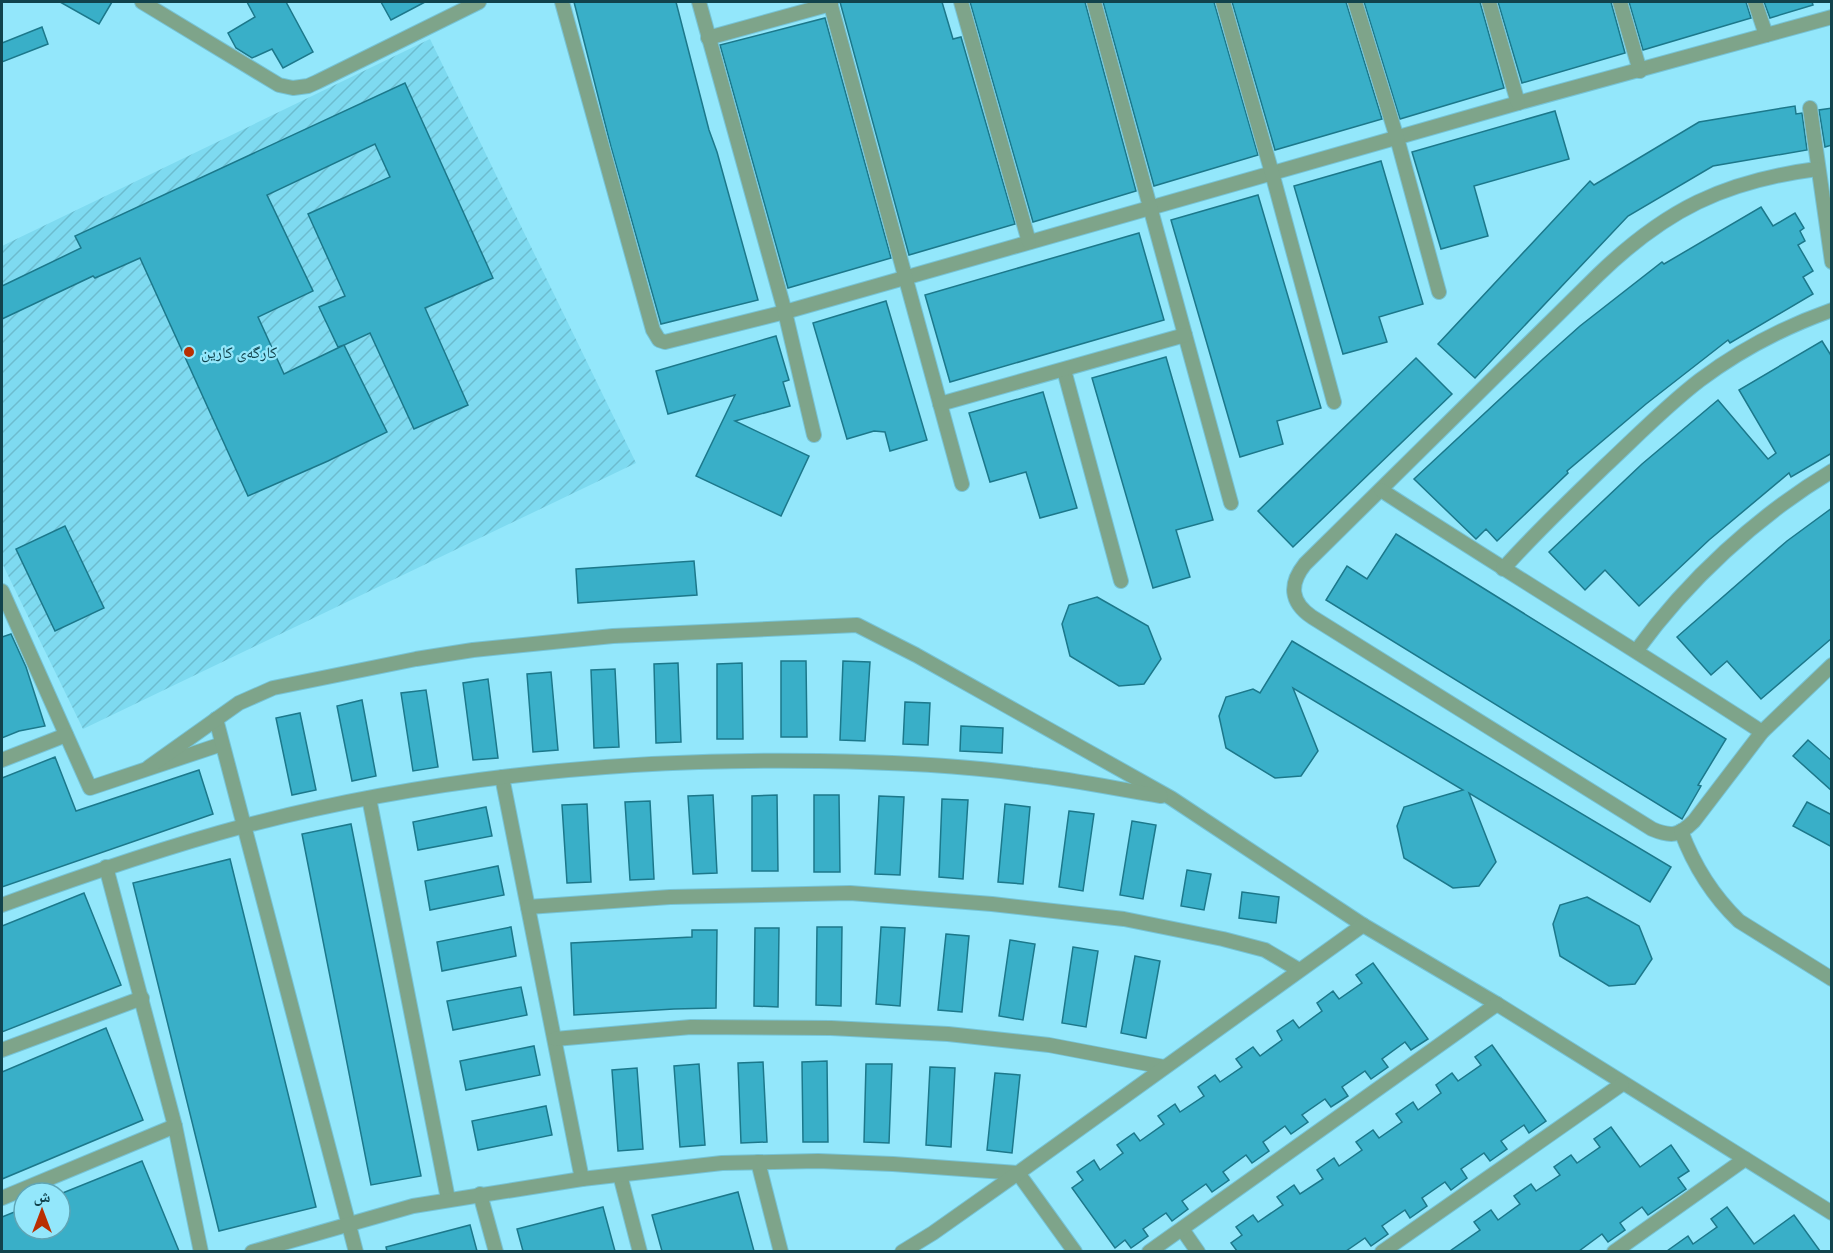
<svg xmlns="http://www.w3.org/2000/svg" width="1833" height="1253" font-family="'Fira Sans Condensed','Noto Naskh Arabic',sans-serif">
<defs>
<pattern id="industrial-furrows" width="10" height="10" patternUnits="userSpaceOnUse" patternTransform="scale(1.5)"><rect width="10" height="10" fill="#7edaf0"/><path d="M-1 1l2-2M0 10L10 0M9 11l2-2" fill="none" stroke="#6cbccf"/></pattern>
</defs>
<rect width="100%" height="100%" fill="#93e7fb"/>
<polygon fill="url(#industrial-furrows)" points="430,39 636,463 83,729 2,563 2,246"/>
<g fill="#39afc8" stroke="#1c788b" stroke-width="1.5" fill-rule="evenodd">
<polygon points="60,2 112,2 99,24"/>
<polygon points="247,2 286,2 313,52 283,68 272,49 252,58 236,48 228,33 255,17"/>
<polygon points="381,2 425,2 391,20"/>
<polygon points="574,2 676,2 709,130 717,152 758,300 661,324 611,147"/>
<polygon points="840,2 942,2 953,39 961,37 1015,224 909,255"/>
<polygon points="970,2 1085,2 1136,191 1033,222"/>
<polygon points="1103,2 1214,2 1258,155 1154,186"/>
<polygon points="1232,2 1346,2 1382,119 1275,150"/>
<polygon points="1364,2 1480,2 1504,88 1400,119"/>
<polygon points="1498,2 1611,2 1625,53 1522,83"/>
<polygon points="1629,2 1746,2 1751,18 1643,50"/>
<polygon points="1764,2 1812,2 1813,5 1770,18"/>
<polygon points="825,18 891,258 788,288 720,45"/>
<polygon points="42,27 48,44 2,62 2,43"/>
<path d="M405,83L493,278L425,308L468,405L414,429L370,333L344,345L387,432L328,461L248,496L140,258L95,278L93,276L2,319V286L81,248L75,236ZM375,144L390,177L308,214L345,296L319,307L338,347L344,345L284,374L258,317L313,291L267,195Z"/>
<polygon points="1795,106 1796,114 1802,113 1807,150 1713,166 1628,216 1475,378 1438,344 1590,181 1594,185 1699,122"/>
<polygon points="1832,108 1832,145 1825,147 1819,110"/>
<polygon points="1555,111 1569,159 1474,186 1488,236 1441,249 1412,152"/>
<polygon points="1381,161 1423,304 1379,317 1387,342 1343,354 1294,186"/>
<polygon points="1258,195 1321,408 1277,421 1283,444 1240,457 1171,220"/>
<polygon points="1761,207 1773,226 1795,213 1804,228 1800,231 1805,241 1798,245 1813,271 1803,277 1813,294 1730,343 1728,340 1646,404 1567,471 1568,473 1497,541 1486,529 1476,539 1414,479 1543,359 1580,326 1662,262 1664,264"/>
<polygon points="1139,233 1164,320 950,382 925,295"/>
<polygon points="886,301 927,440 890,451 885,432 874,431 847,439 813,323"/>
<polygon points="776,336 789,380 783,382 790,406 735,421 809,456 781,516 696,476 735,395 668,414 656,371"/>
<polygon points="1822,341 1832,357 1832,453 1791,477 1789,473 1709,540 1639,606 1605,570 1585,590 1549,552 1642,464 1718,400 1768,459 1776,453 1739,390"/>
<polygon points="1166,357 1213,520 1176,530 1190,577 1153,588 1092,378"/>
<polygon points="1416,358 1452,394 1293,547 1258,511"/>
<polygon points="1043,392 1077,508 1040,518 1026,472 990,482 969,413"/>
<polygon points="1832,508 1832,638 1761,699 1727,661 1711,675 1677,637 1787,541"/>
<polygon points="65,526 104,608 55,631 16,549"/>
<polygon points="1396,534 1726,739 1698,785 1701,786 1682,819 1326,600 1347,566 1367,579"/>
<polygon points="694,561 697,595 578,603 576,569"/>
<polygon points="1097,597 1148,626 1161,659 1144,684 1119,686 1070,656 1062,624 1069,605"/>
<polygon points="11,634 26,667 45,726 19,731 2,738 2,637"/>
<polygon points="1292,641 1671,867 1650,902 1469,793 1496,862 1479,886 1453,888 1404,858 1397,826 1404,807 1463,790 1293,688 1318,751 1301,776 1275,778 1226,748 1219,716 1226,697 1253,689 1260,693"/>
<polygon points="781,661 806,661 807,737 781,737"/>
<polygon points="843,661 870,662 865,741 840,740"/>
<polygon points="678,663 681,742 656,743 654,664"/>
<polygon points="742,663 743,739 717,739 717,664"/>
<polygon points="615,669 619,747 594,748 591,670"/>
<polygon points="551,672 558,750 533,752 527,674"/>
<polygon points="488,679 498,758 473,760 463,683"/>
<polygon points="426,690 438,767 413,771 401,693"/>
<polygon points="362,700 376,776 352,781 337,706"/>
<polygon points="905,702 930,703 928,745 903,744"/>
<polygon points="300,713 316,790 292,795 276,718"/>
<polygon points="961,726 1003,728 1002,753 960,751"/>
<polygon points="1808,740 1832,761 1832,791 1793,756"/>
<polygon points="55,757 76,811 199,770 213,814 2,887 2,778"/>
<polygon points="713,795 717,873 693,874 688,796"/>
<polygon points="777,795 778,871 752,871 752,796"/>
<polygon points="814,795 839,795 840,872 814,872"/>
<polygon points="879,796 904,797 900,875 875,874"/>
<polygon points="942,799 968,800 963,879 939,877"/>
<polygon points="650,801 654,879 630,880 625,802"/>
<polygon points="1807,802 1832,815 1832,847 1793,826"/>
<polygon points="587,804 591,882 567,883 562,805"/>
<polygon points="1005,804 1030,807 1023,884 998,882"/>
<polygon points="486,807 492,836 418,850 413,822"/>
<polygon points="1069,811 1094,814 1083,891 1059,887"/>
<polygon points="1132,821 1156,825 1143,899 1120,895"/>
<polygon points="351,824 421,1176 371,1185 302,834"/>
<polygon points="230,859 316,1207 219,1231 133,883"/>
<polygon points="498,866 504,895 430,910 425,881"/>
<polygon points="1187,870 1211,874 1204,910 1181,906"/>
<polygon points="1242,892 1279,897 1276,923 1239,918"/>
<polygon points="84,893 121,985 2,1032 2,926"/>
<polygon points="1587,897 1639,926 1652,959 1635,984 1609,986 1560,956 1553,924 1560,905"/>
<polygon points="511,927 516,956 442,971 437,942"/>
<polygon points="817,927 842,927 841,1006 816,1005"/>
<polygon points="881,927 905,928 900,1006 876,1004"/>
<polygon points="755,928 779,928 778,1007 754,1006"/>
<polygon points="692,930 717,930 716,1008 674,1009 574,1015 571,943 692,937"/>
<polygon points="946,934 969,936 962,1012 938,1010"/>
<polygon points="1010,940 1035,944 1023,1020 999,1016"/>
<polygon points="1073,947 1098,951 1086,1027 1062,1023"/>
<polygon points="1135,956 1160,961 1146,1038 1121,1033"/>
<polygon points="1373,963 1428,1039 1411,1050 1405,1042 1382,1059 1388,1067 1371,1079 1365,1071 1342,1087 1348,1096 1331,1107 1325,1099 1302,1115 1308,1122 1291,1134 1285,1126 1263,1142 1269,1151 1252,1163 1246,1155 1223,1172 1229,1180 1212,1192 1206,1184 1182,1201 1188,1209 1172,1221 1166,1213 1143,1229 1148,1236 1131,1248 1125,1240 1115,1248 1072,1188 1083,1180 1077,1172 1094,1160 1100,1170 1123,1153 1117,1145 1134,1133 1140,1141 1164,1124 1158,1116 1175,1104 1180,1112 1204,1096 1198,1087 1215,1075 1220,1082 1242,1067 1236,1059 1253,1047 1260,1056 1282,1040 1277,1031 1293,1020 1299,1028 1322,1011 1317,1003 1333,991 1339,999 1362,983 1356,975"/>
<polygon points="521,987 527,1015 453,1030 447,1001"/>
<polygon points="106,1028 143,1120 2,1179 2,1072"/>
<polygon points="1492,1045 1546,1121 1529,1133 1524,1125 1501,1141 1507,1149 1490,1161 1484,1153 1461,1169 1467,1178 1451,1190 1445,1182 1422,1198 1427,1206 1410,1218 1405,1210 1382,1226 1388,1234 1371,1246 1365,1238 1346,1251 1237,1251 1231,1243 1242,1235 1236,1227 1253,1215 1258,1222 1283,1205 1277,1197 1294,1185 1300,1194 1323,1179 1317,1170 1334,1158 1339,1166 1362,1150 1356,1142 1373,1130 1379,1138 1402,1122 1396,1114 1413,1102 1418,1110 1441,1093 1436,1085 1452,1073 1458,1081 1481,1065 1475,1057"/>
<polygon points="534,1046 540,1075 466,1090 460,1061"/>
<polygon points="827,1061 828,1142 803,1142 802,1062"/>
<polygon points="763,1062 767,1142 741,1143 738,1063"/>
<polygon points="699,1064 705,1145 680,1147 674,1066"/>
<polygon points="866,1064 892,1064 889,1143 864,1142"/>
<polygon points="930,1067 955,1068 951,1147 926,1145"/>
<polygon points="637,1068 643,1149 618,1151 612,1070"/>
<polygon points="995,1073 1020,1075 1012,1153 987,1150"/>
<polygon points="546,1106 552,1135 478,1150 472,1121"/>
<polygon points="1611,1127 1640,1167 1671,1145 1689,1171 1678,1178 1686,1189 1648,1215 1642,1207 1620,1223 1625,1230 1608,1242 1602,1234 1579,1251 1450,1251 1480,1230 1474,1222 1491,1210 1498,1220 1520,1204 1514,1196 1531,1184 1536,1191 1560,1175 1554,1167 1571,1155 1577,1163 1600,1147 1594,1139"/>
<polygon points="142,1161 179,1251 2,1251 2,1217 24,1208 24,1229 60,1229 60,1194"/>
<polygon points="738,1192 754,1251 662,1251 652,1215"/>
<polygon points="603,1207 615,1251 523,1251 517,1229"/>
<polygon points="1727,1207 1754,1244 1794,1215 1820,1251 1667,1251 1688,1236 1693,1244 1717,1227 1711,1219"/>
<polygon points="470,1225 477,1251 387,1251 386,1247"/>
</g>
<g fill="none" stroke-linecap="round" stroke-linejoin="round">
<g stroke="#76c3d5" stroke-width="16">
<g id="street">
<polyline points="142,2 279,85 293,88 308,86 317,82 479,2"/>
<polyline points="562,2 653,330 659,340 665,342 785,312 1518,103 1832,17"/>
<polyline points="699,2 785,312 814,435"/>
<polyline points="830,2 962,484"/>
<polyline points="961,2 1029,242"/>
<polyline points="1094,2 1231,503"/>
<polyline points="1223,2 1272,173 1334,402"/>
<polyline points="1355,2 1397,138 1439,292"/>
<polyline points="1489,2 1518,103"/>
<polyline points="1620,2 1640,71"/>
<polyline points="1755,2 1766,35"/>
<polyline points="708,38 831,4"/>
<polyline points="1810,108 1832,262"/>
<path d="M1817,169C1724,181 1665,210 1598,275L1305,564C1289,584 1290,602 1312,617L1652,829C1671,837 1679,836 1694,821L1762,732L1832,665"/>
<polyline points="1064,370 1121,581"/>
<polyline points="940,404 1185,335"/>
<path d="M1381,490C1507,572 1636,650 1762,732"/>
<path d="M1503,569C1535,533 1570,500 1605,466C1636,437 1666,406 1700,380C1740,350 1784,327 1832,310"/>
<polyline points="2,591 90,788 222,744"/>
<path d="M1637,650C1687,581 1757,516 1832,471"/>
<polyline points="216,719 356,1252"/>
<polyline points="2,760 66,735"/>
<polyline points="149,767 239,703 273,688 416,659 473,650 613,636 857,625 916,655 1171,798 1363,925 1497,1004 1832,1213"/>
<polyline points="502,777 582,1179"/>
<polyline points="369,798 448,1199"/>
<path d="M1681,831C1694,866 1712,895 1739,921L1832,979"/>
<polyline points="106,867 175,1126 201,1252"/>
<path d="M2,905C81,876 162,848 244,826C431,777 626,758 819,761C890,762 962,765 1032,775C1075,780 1118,789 1161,796"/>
<polyline points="528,907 670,897 850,893 992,904 1124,919 1223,939 1265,950 1299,970"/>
<polyline points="555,1039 691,1027 831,1028 948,1034 1049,1045 1164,1067"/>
<polyline points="2,1050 142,998"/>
<polyline points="758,1162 781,1252"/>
<polyline points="620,1175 640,1252"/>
<polyline points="480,1194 496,1252"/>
<polyline points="2,1198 175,1126"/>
<polyline points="1182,1229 1198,1252"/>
<polyline points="252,1252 413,1206 582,1179 722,1163 818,1161 893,1164 1018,1173 1075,1252"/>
<polyline points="902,1252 933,1233 1018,1173 1363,925"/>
<polyline points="1149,1252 1497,1004"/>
<polyline points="1382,1252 1622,1084"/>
<polyline points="1614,1252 1745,1159"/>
</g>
</g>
<use href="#street" stroke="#7ea48a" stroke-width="14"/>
</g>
<circle fill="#b92f01" stroke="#93e7fb" stroke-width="2" cx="189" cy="352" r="6"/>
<g text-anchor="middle" stroke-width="4.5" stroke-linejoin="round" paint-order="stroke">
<g font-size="16" fill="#11434d" stroke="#93e7fb" text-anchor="start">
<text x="201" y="358">کارگەی کارین</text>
</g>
</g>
<rect width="1833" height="1253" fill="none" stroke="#11434d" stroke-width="6"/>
<g transform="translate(42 1211)"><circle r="28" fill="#93e7fb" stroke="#5fa5b5" stroke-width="1.5"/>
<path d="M0-4.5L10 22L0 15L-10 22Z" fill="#b92f01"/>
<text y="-9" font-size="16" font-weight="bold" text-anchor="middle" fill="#11434d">ش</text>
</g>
</svg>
